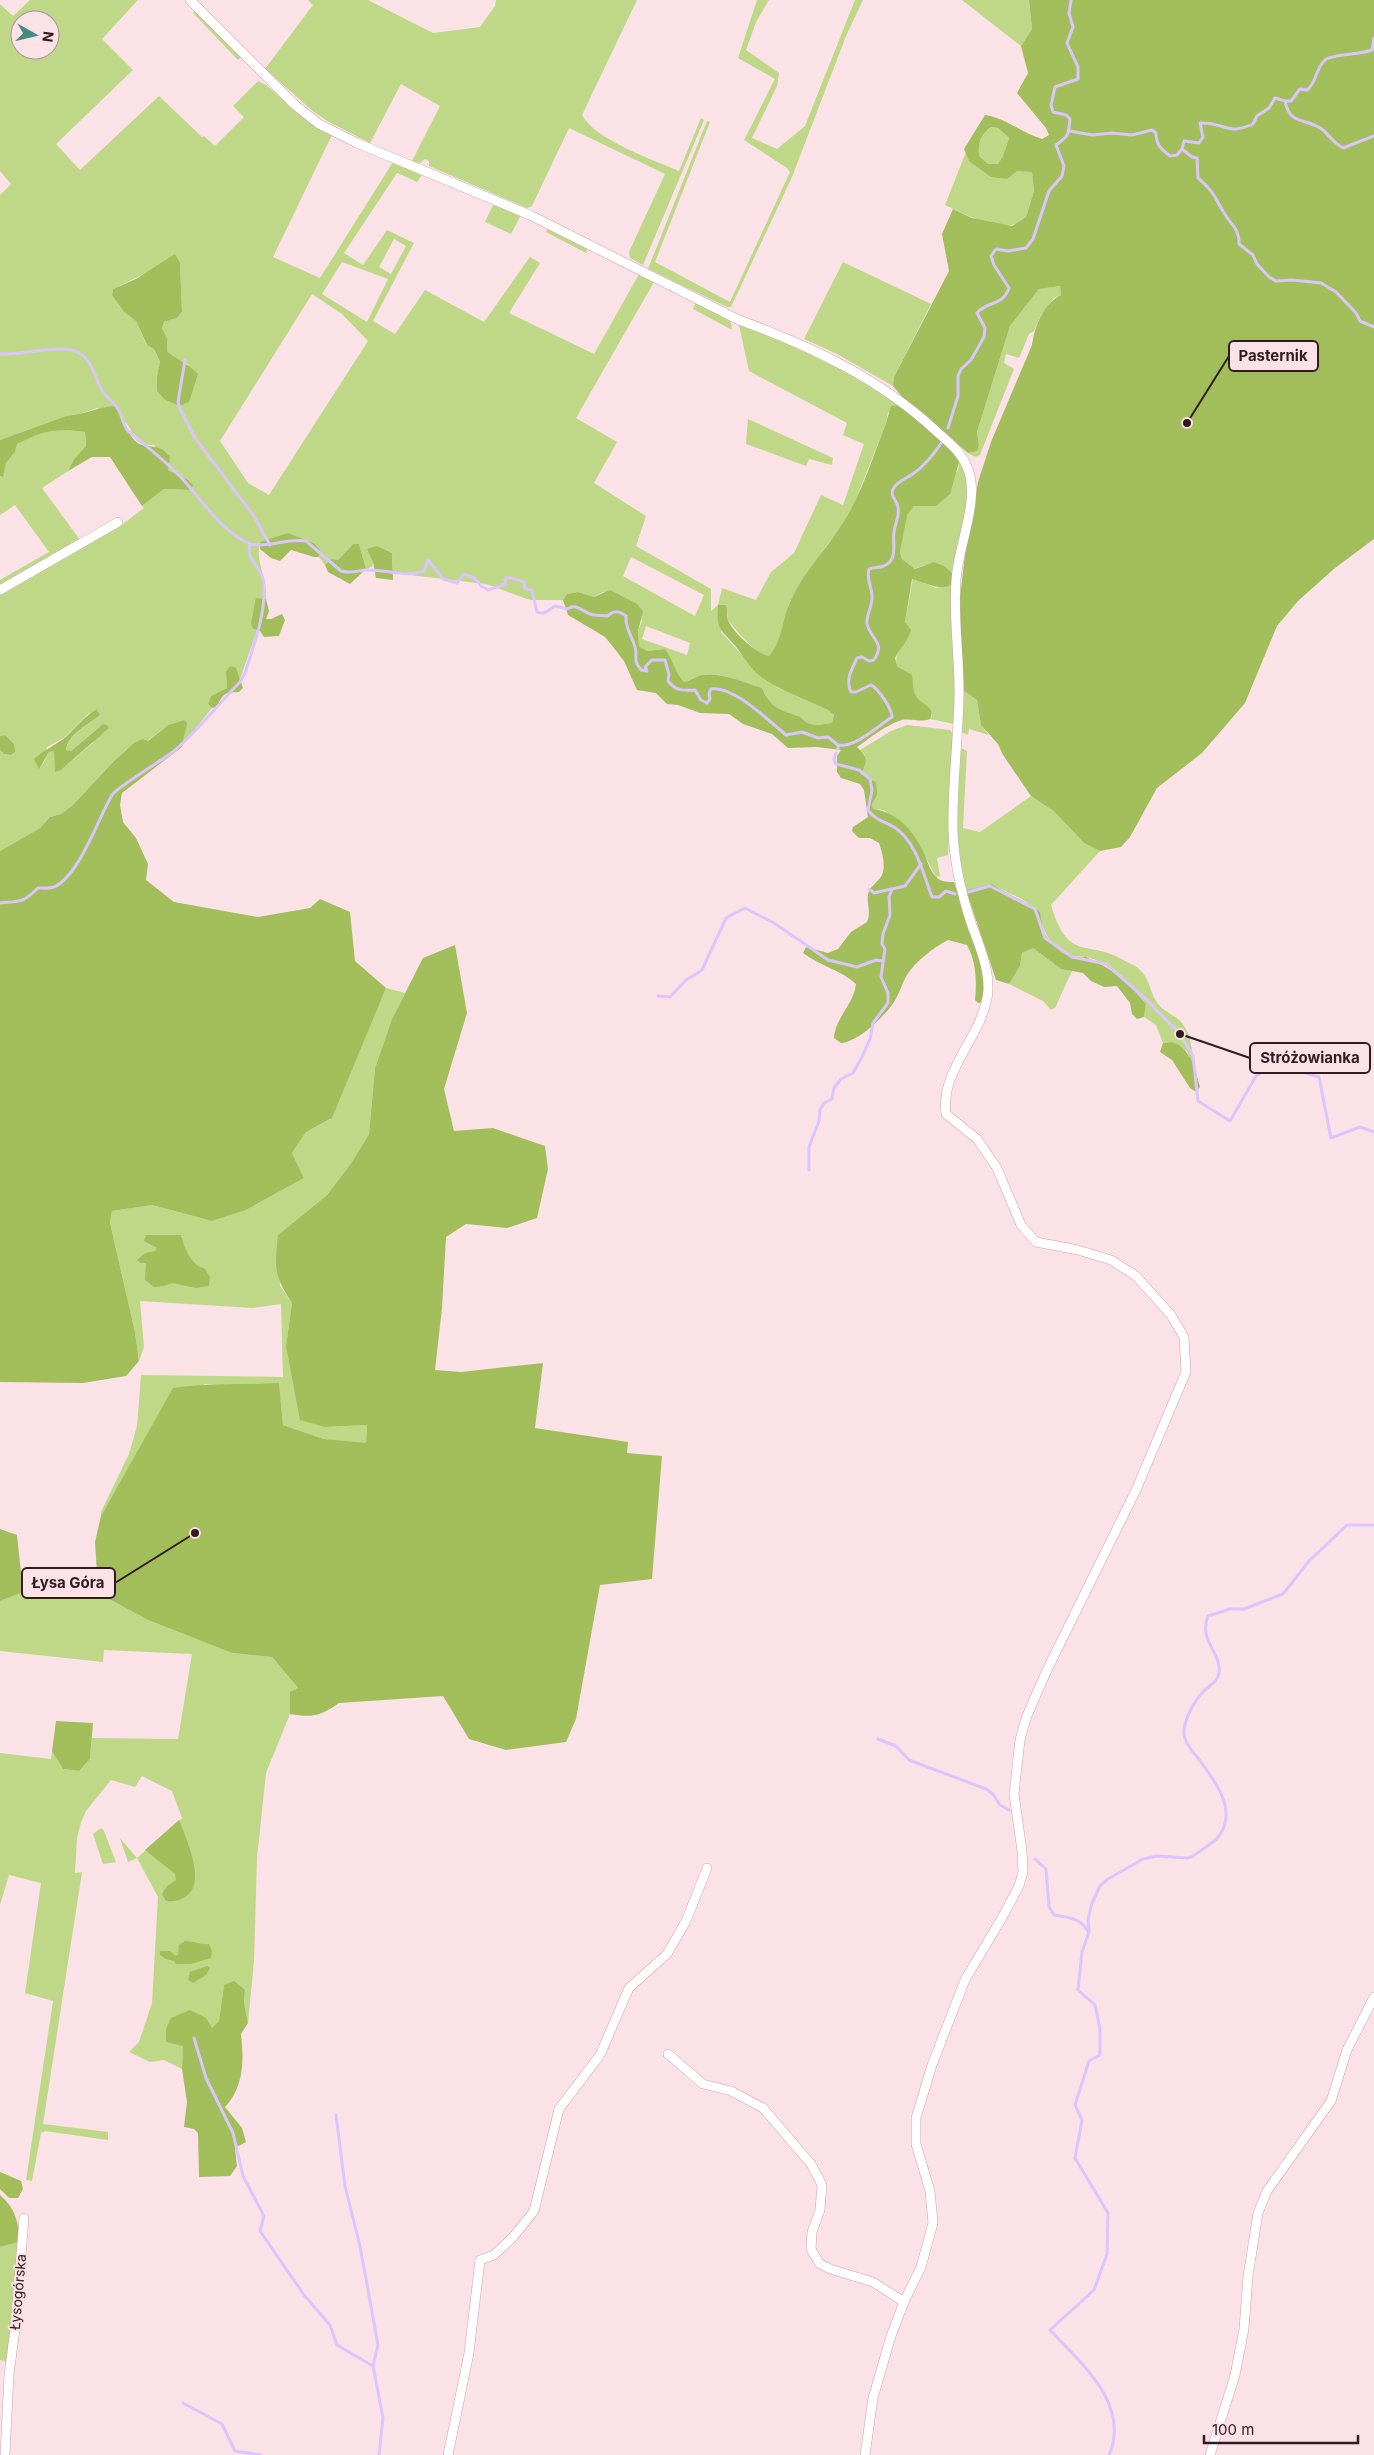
<svg xmlns="http://www.w3.org/2000/svg" width="1374" height="2455" font-family="Inter,sans-serif">
<rect width="100%" height="100%" fill="#fbe2e7"/>
<g fill="#bed888" fill-rule="evenodd">
<path d="M30,0H138L102,39L133,70L56,144L80,170L159,96L202,137L204,136L215,146L244,117L233,106L258,81L266,85L308,122L332,135L273,257L320,278L393,162L422,175L417,182L397,173L344,253L363,265L387,230L414,243L373,321L395,334L425,290L484,322L530,257L540,263L509,313L594,354L639,274L654,282L576,418L617,442L594,483L646,516L636,546L711,589V611L718,605L722,588L756,600L771,572L794,553L821,495L843,505L864,444L843,435L847,423L749,371L739,325L778,339L854,376L900,405L888,413L886,423L855,502L837,533L827,545L790,601L781,633L775,649L769,656L759,653L741,636L728,620L727,608L721,632L744,657L778,688L828,710L834,715L832,723C824,724 816,726 808,723C804,721 802,717 798,716C779,710 770,708 762,688C743,682 722,672 702,675C696,676 691,681 684,682L676,674L665,649L647,651L639,646L638,631L642,621L637,604L603,592L594,597L578,592L567,594L563,600H530L486,584L393,573L392,553L377,546L372,567L366,569L359,544H353L338,560L331,559L325,565L319,557L321,551L314,543L288,533L260,543C255,561 268,582 266,599L262,598C256,607 249,617 253,629L257,630L240,679L237,674L226,672L227,688L211,696L208,704L212,708L184,743V720L168,725L147,741L135,742L112,763L73,805L61,814L50,817L40,828L0,851V750L4,754L11,755L15,752L5,735L0,736V594L77,551L123,524L144,508L142,506L164,489L191,490L176,474L168,470L154,445C127,444 138,433 123,420C116,415 105,412 97,408L77,415L66,416L0,440V195L11,184L0,171V4L13,16ZM20,20H50V50H20ZM394,239L406,246L391,274L379,267ZM342,262L388,279L367,322L322,294ZM180,263L182,312L177,318L164,322L162,328L167,338V351L176,359L189,365L157,376L160,363L154,349L146,344L136,321L124,312L112,295L113,289L148,272ZM312,294L342,314L368,341L269,495L248,483L220,441ZM631,557L704,595L695,616L623,576ZM646,626L690,643L687,655L642,639ZM98,710L100,715C89,724 69,734 66,750L71,751L99,727L93,743L61,770L55,764L54,750L49,752L42,766L47,747L65,737L88,714Z"/>
<path d="M308,0H368L433,33L480,27L495,6L496,0H637L582,115C594,139 653,160 679,171L701,118L704,120L643,265L630,258L629,252L665,174L569,128L532,206L527,208L429,166V161L425,159L420,163L412,161L440,106L401,84L370,143L329,122L314,112L265,69L313,5Z"/>
<polygon points="757,0 769,0 756,22 746,50 779,73 777,86 752,138 777,149 805,126 855,0 863,0 846,36 792,177 731,307 727,307 648,269 707,121 710,122 655,262 730,302 790,172 787,168 744,140 775,79 738,58"/>
<polygon points="962,0 1029,0 1032,29 1021,46"/>
<polygon points="196,10 241,57 238,60 193,13"/>
<path d="M991,127L998,128L1009,138L1003,156L998,164H988L979,156C978,143 980,135 991,127Z"/>
<path d="M966,152L969,161L1032,172L1034,191L1026,217C1022,219 1017,224 1012,225C995,230 960,212 945,205Z"/>
<polygon points="494,203 521,215 511,234 485,222"/>
<polygon points="548,228 588,248 586,253 546,232"/>
<polygon points="843,262 931,304 894,377 893,386 837,354 804,339"/>
<polygon points="1060,286 1061,295 1054,298 1041,315 1034,331 1029,334 1019,358 1006,354 1004,363 1014,369 980,455 975,457 968,453 977,451 979,444 977,432 1010,326 1039,289"/>
<polygon points="696,302 731,322 732,330 693,309"/>
<polygon points="748,419 833,458 832,465 809,459 806,466 746,444"/>
<polygon points="54,429 85,432 86,446 74,459 68,471 42,488 80,540 0,586 0,580 49,552 15,505 0,515 0,476 2,477 6,463 15,452 17,444 35,434"/>
<path d="M959,462C978,491 957,540 952,573C941,563 928,562 915,569L902,559L900,552L906,515L914,506L958,471Z"/>
<path d="M913,578L936,588L953,583L956,669L954,724L930,719L932,715C927,709 919,702 916,696C909,682 914,674 897,666C893,650 908,644 910,630L905,622Z"/>
<polygon points="963,690 977,700 981,725 989,735 969,729 968,735 962,732"/>
<polygon points="907,725 950,730 953,734 948,855 937,858 940,876 936,877 923,852 884,810 873,809 872,804 876,795 876,782 861,773 865,755 860,750 891,731"/>
<path d="M961,748L967,751L963,828L980,832L1031,796L1054,810L1084,843L1100,851L1051,905C1069,965 1087,937 1127,962C1131,964 1137,966 1140,970C1149,978 1150,991 1156,1001C1162,1011 1171,1013 1179,1020C1192,1032 1192,1052 1194,1067L1187,1051L1172,1042L1163,1043L1156,1025L1144,1017L1146,1004C1133,987 1109,961 1086,957C1077,956 1068,958 1060,952C1044,939 1044,922 1032,907C1026,899 1002,891 992,884L966,890C953,839 957,799 961,748Z"/>
<polygon points="1033,948 1061,969 1072,971 1055,1008 1051,1010 1043,1001 1009,984 1020,966 1022,953"/>
<polygon points="386,988 405,993 392,1019 375,1068 369,1134 352,1162 327,1195 278,1235 280,1286 292,1303 286,1346 325,1427 367,1425 366,1444 324,1439 283,1425 279,1384 235,1386 205,1384 162,1409 101,1516 101,1512 129,1454 137,1426 141,1375 283,1377 281,1304 253,1308 140,1301 144,1347 139,1361 135,1332 110,1223 112,1211 152,1205 212,1221 246,1210 304,1178 292,1153 306,1132 331,1119"/>
<polygon points="98,1588 111,1600 148,1620 232,1653 272,1657 298,1688 291,1692 290,1714 266,1773 257,1858 254,1961 248,2023 244,2003 245,1990 224,1985 219,2021 212,2029 183,2046 182,2069 164,2060 150,2062 129,2052 139,2042 152,2003 158,1897 137,1858 128,1862 120,1838 137,1858 182,1818 172,1791 142,1776 135,1787 111,1780 86,1811 81,1822 77,1838 75,1873 82,1872 43,2124 108,2132 108,2140 45,2131 41,2133 32,2181 26,2180 53,2001 25,1993 41,1883 9,1875 0,1905 0,1753 51,1759 52,1751 63,1769 79,1771 90,1759 92,1738 178,1739 192,1654 104,1650 103,1662 0,1651 0,1601 23,1592 91,1591"/>
<polygon points="101,1828 104,1831 116,1862 103,1864 93,1834"/>
<polygon points="19,2242 8,2362 0,2360 0,2247"/>
</g>
<g fill="#a1be5b" fill-rule="evenodd">
<path d="M1029,0H1374V539L1335,568L1298,601L1277,626L1245,703L1202,753L1157,788L1130,837L1121,847L1100,851L1084,843L1054,811L1031,796L1003,755L998,744L981,725L977,700L963,690L959,606L967,537L974,508L978,482L991,442L1032,345C1035,326 1043,304 1061,295L1060,286L1039,289L1010,326L977,432L979,445L977,451L968,453L904,399L893,386L894,377L949,271L942,234L953,209L972,218L1012,226L1026,217L1034,191L1032,172L1017,171L1007,179L991,177L969,161L964,149L985,115C1006,118 1022,133 1042,139L1049,135L1046,128L1017,93L1028,73L1021,46L1032,29ZM991,127L998,128L1009,138L1003,156L998,164H988L979,156C978,143 980,135 991,127Z"/>
<path d="M175,254L180,263L182,312L177,318L164,322L162,328L167,338V351C177,360 189,364 198,374L189,402L179,406L164,399L157,391V376L160,362L154,349L147,345L136,321L124,312L112,295L113,289L136,279Z"/>
<path d="M900,405C921,422 945,439 959,462L950,494L936,506H914L907,515L900,552L902,559L915,569L934,562L944,566L952,573L953,583C941,593 925,582 912,579L905,622L911,630C908,642 900,647 895,658L897,666L912,675C913,682 913,691 916,696C922,706 936,706 930,719C921,723 912,718 902,720C887,724 870,738 857,747C869,759 867,759 861,774L876,782L877,795L872,804L873,809C898,812 914,832 924,853C927,860 930,871 936,877C941,882 948,882 954,882C966,920 989,962 982,1002L978,1003L975,1000C977,981 976,961 967,945L948,940C934,947 916,961 907,975C902,983 900,993 894,1002C884,1017 858,1042 841,1043L834,1038C835,1018 854,1004 856,984C841,970 820,966 803,953L806,947L828,953L838,949L851,932L867,922C872,911 865,901 869,891C872,885 879,881 882,875C886,866 882,852 879,843L870,838H859L852,831L853,827L868,817L864,790L860,784L841,778L837,772V756L841,750L817,747L788,748L772,734L743,724L729,714L700,713L678,705L667,704L656,693L637,690L624,661L614,648L605,637L568,615L563,600L567,594L578,592L594,597L610,590L637,604L643,611L638,631L639,646L647,651L665,649C673,659 674,672 684,682C691,681 696,676 702,675C722,672 743,682 762,688C770,707 779,710 798,716C802,717 804,721 808,723C816,726 824,724 832,723L834,715L828,710C805,699 779,691 759,675C750,668 744,657 737,648C722,629 716,633 718,605H725C729,610 726,614 728,620C733,633 756,653 769,656C783,640 782,618 791,600C804,571 828,548 844,521C863,491 873,456 886,423L891,406Z"/>
<path d="M113,406L119,408C123,419 129,441 142,445C154,448 160,444 170,457L168,470L188,480L193,485L191,490L164,489L142,506L110,457H92L68,471L74,459L86,446L85,432C54,428 44,430 17,444L15,452L6,463L3,477L0,476V440L66,416C82,415 96,408 113,406Z"/>
<polygon points="288,533 314,543 321,551 319,557 314,557 291,550 280,561 271,558 260,549 260,542 263,541"/>
<polygon points="353,544 359,544 366,569 350,584 328,572 325,565 331,559 338,560"/>
<polygon points="377,546 392,553 393,580 376,578 373,562 367,549"/>
<polygon points="256,598 266,599 269,611 266,619 271,619 282,614 285,620 279,636 264,637 260,631 253,629 251,623"/>
<path d="M230,666L236,668L243,688L239,692C222,693 225,693 216,707L212,708L208,704L211,696L227,688L226,672Z"/>
<path d="M97,709L100,715C89,724 68,734 66,750L71,751L103,724L107,725L109,728L61,770L55,772L54,751L49,752L39,769L34,759C44,750 57,744 67,736C77,726 85,716 97,709Z"/>
<polygon points="184,720 187,723 182,747 122,793 120,805 123,822 136,838 148,864 146,880 174,902 258,917 310,908 320,899 350,912 355,961 386,988 332,1118 306,1132 292,1153 304,1178 246,1210 212,1221 152,1205 112,1211 110,1223 135,1332 139,1361 126,1376 83,1383 0,1382 0,851 40,828 50,817 61,814 73,805 112,763 135,742 143,739 148,741 168,725"/>
<polygon points="5,735 14,744 15,752 11,755 4,754 0,750 0,736"/>
<path d="M992,884C1007,895 1026,900 1040,912L1043,931L1050,942L1062,953L1075,958L1086,957L1104,966L1124,979L1146,1004L1144,1017L1137,1019L1132,1014L1130,1003L1117,986L1104,987L1091,981L1083,973L1061,969L1033,948L1022,953L1020,966L1009,984L996,980L966,890Z"/>
<path d="M455,945L467,1013L444,1089L454,1131L493,1128L545,1146L548,1169L537,1218L507,1228L466,1224L446,1237L442,1308L435,1370L461,1372L543,1363L535,1428L628,1442L627,1453L662,1456L652,1579L600,1585L576,1719L566,1742L506,1750L469,1739L443,1696L339,1703C321,1716 312,1718 290,1714V1692L298,1688L272,1657L232,1653L148,1620L111,1600L98,1588L95,1542L101,1516L173,1388C209,1383 244,1385 279,1383L283,1425L324,1439L366,1443L367,1425L325,1427L300,1420L286,1346L292,1303C273,1274 275,1268 278,1235L327,1195L352,1162L369,1134L375,1068L392,1019L423,958Z"/>
<path d="M1172,1042C1191,1048 1195,1069 1200,1087L1196,1092L1190,1088L1172,1060L1160,1052L1163,1043Z"/>
<path d="M146,1235H181C185,1249 190,1264 205,1269L210,1277L209,1286L196,1288L172,1283L164,1286L154,1287L145,1280L146,1263H141L137,1260L145,1253L155,1251L157,1248L144,1241Z"/>
<polygon points="0,1529 17,1535 23,1592 0,1601"/>
<polygon points="56,1721 93,1723 90,1759 79,1771 63,1769 52,1751"/>
<path d="M179,1820C186,1839 208,1884 185,1897C178,1901 174,1902 166,1901L162,1894L167,1886L176,1880L175,1874L145,1850Z"/>
<path d="M185,1941C194,1941 200,1945 209,1944L212,1951L211,1958L191,1964H176L174,1961L166,1959L160,1955V1951H170L176,1956L178,1954L179,1945Z"/>
<polygon points="207,1966 210,1968 206,1975 193,1983 188,1980 190,1972"/>
<path d="M234,1981L245,1990L244,2003L248,2023L241,2034C244,2060 244,2087 225,2107L242,2128L246,2142L235,2148L237,2166L230,2176L199,2177L198,2133L194,2129L184,2127L187,2102L182,2069L183,2046L166,2042V2029L171,2018L190,2010L206,2018L212,2028L219,2021L224,1985Z"/>
<polygon points="0,2172 21,2181 23,2189 18,2198 9,2198 0,2189"/>
<path d="M0,2195C15,2208 19,2222 19,2242L0,2247Z"/>
</g>
<g fill="none" stroke-linecap="round" stroke-linejoin="round">
<g stroke="#dbc5fc" stroke-width="3">
<path d="M1285,101H1291L1300,89L1307,90C1317,83 1315,69 1325,60C1332,54 1359,55 1372,50L1374,38"/>
<path d="M1070,131L1092,135L1112,133L1132,135L1152,130L1156,133C1156,145 1161,149 1170,156L1177,155L1182,149L1184,141L1199,143L1203,137L1200,123C1224,122 1227,136 1253,124L1257,116L1269,108L1275,98L1285,101C1290,127 1307,117 1323,130C1331,137 1331,141 1343,148L1374,136"/>
<path d="M1182,149L1192,157L1197,158L1198,178C1215,192 1215,199 1226,216C1232,225 1240,231 1239,244L1253,255L1257,264L1269,277L1276,281L1292,280L1321,283L1336,292L1356,313L1360,321L1374,327"/>
<path d="M0,354C22,354 44,348 65,349C90,351 92,370 101,389C104,396 114,401 118,409C122,415 122,422 127,430C147,447 170,464 187,484C207,507 222,531 250,544"/>
<polyline points="185,360 178,402 180,409 195,438 254,516 270,545"/>
<path d="M948,428L958,396V376L961,369L971,360L984,337L985,328L977,313C988,300 1002,307 1009,288L994,265L991,256L996,249L1008,251L1026,248L1033,239L1049,191L1062,176L1064,166L1056,145C1070,135 1068,135 1070,119L1066,115L1053,112L1051,105L1055,87L1078,79V67L1067,43L1073,27L1069,13L1071,0"/>
<path d="M838,749V745C855,748 878,726 892,717C892,709 878,688 871,685L856,692H851C845,680 852,669 857,658L862,657L869,661L874,660C886,642 871,640 867,624C866,615 873,605 872,596C872,587 866,579 869,569C874,567 879,568 884,566C899,559 892,544 894,532C895,523 900,517 898,507C897,500 890,497 893,489C897,481 908,478 914,473C926,465 934,454 942,442"/>
<path d="M836,753L834,760L836,764L859,770L870,779L872,790L868,810C876,821 884,821 894,827C917,842 923,874 932,897H939L946,891L955,894"/>
<polyline points="869,889 874,893 891,889"/>
<polyline points="968,892 990,886 1035,909 1045,938 1072,957 1106,964 1147,1000 1180,1034 1193,1056 1198,1101 1230,1121 1256,1076 1276,1064 1319,1077 1331,1138 1360,1127 1374,1132"/>
<path d="M0,903C20,901 23,903 38,888C43,888 49,889 54,887C79,876 98,819 112,795C117,787 163,760 174,751C198,731 218,704 240,682L245,673C254,644 266,614 264,583C263,569 245,560 250,544C269,548 287,538 306,541L341,571C350,574 356,571 365,570C386,569 403,578 424,571L428,560L443,579L457,583L464,574L476,579L481,586L488,590L506,584L505,580L507,577L524,582L525,589L532,590L537,612C545,616 549,609 555,606L567,609C578,603 581,611 590,614C595,616 602,615 607,616C615,610 619,611 626,616C625,629 632,635 635,647C638,658 632,659 641,670L647,671L645,667L652,660H665L669,675L668,681C676,691 683,691 695,690L701,700L707,703L710,699L709,693L711,689C733,685 769,721 786,735L802,732L818,738L828,737L838,745"/>
<polyline points="658,996 670,997 686,980 702,970 726,918 745,908 774,923 828,960 857,967 876,960 882,961"/>
<polyline points="809,1170 809,1147 819,1121 820,1110 824,1103 832,1099 834,1088 841,1079 853,1073 862,1057 870,1039 873,1023 888,1003 888,993 881,977 885,949 882,944 883,934 890,915 889,897 892,889 905,886 921,864"/>
<polyline points="878,1739 896,1746 909,1760 986,1789 993,1794 1000,1805 1009,1810"/>
<path d="M1035,1859L1046,1869L1049,1907L1054,1915C1069,1918 1079,1917 1088,1931"/>
<polyline points="194,2038 206,2078 233,2133 243,2176 264,2216 260,2231 304,2295 330,2325 337,2345 373,2366 383,2418 379,2455"/>
<polyline points="336,2115 345,2186 360,2246 378,2345 373,2366"/>
<polyline points="183,2403 222,2424 235,2451 261,2455"/>
<path d="M1109,2455C1131,2405 1081,2363 1050,2330L1094,2290L1107,2254L1108,2213L1075,2158L1082,2120L1075,2105L1089,2061L1100,2055V2029L1095,2005L1078,1990L1082,1952L1089,1932L1088,1919L1092,1903L1100,1886L1108,1879L1143,1859L1157,1856L1187,1858L1192,1857C1200,1850 1213,1844 1219,1836C1239,1809 1212,1777 1197,1757C1192,1751 1184,1742 1184,1734C1183,1721 1194,1702 1202,1693C1208,1685 1217,1684 1219,1673C1222,1653 1198,1641 1208,1616L1230,1609H1244L1283,1594L1309,1561L1347,1525H1374"/>
</g>
<g stroke="#d89dab" stroke-width="10">
<g id="street">
<path d="M190,0L295,105L319,124L357,143L530,215L739,320C810,346 879,378 935,430C948,442 962,452 968,469C980,501 958,546 956,580C953,620 960,659 959,698C958,742 952,786 953,831C954,863 961,892 971,923C979,945 989,967 988,991C984,1036 940,1068 946,1114L977,1139L997,1168L1021,1225L1036,1242L1078,1250L1111,1260L1136,1276L1171,1315L1184,1337L1186,1372L1136,1490L1047,1670L1026,1718L1020,1740L1014,1794L1022,1851L1023,1872L1019,1886L1003,1916L965,1980L932,2065L916,2118V2144L930,2191L933,2223L921,2267L904,2302L891,2336L873,2398L865,2455"/>
<polyline points="0,590 118,522"/>
<polyline points="668,2054 703,2084 731,2091 763,2108 811,2164 822,2185 820,2210 812,2232 811,2249 819,2263 830,2269 873,2282 904,2302"/>
<polyline points="5,2455 9,2375 15,2329 24,2218"/>
<polyline points="448,2455 469,2353 480,2260 494,2255 513,2237 534,2211 559,2109 600,2055 629,1988 667,1954 686,1921 707,1868"/>
<polyline points="1210,2455 1235,2375 1244,2329 1248,2276 1258,2213 1267,2191 1331,2101 1347,2050 1374,1997"/>
</g>
</g>
<use href="#street" stroke="#fff" stroke-width="9"/>
</g>
<g text-anchor="middle" stroke-width="4" stroke-linejoin="round" paint-order="stroke">
<g font-size="14" fill="#311b21" stroke="#fbe2e7">
<text transform="translate(18 2292) rotate(-85)" y="5">Łysogórska</text>
</g>
</g>
<path fill="none" stroke="#311b21" stroke-width="2" d="M1187 423L1229 356M1180 1034L1250 1058M195 1533L115 1583"/>
<g fill="#311b21" stroke="#fbe2e7" stroke-width="2">
<circle cx="1187" cy="423" r="5"/>
<circle cx="1180" cy="1034" r="5"/>
<circle cx="195" cy="1533" r="5"/>
</g>
<g fill="#fbe2e7" stroke="#311b21" stroke-width="2">
<rect x="1229" y="341" width="89" height="30" rx="5"/>
<rect x="1250" y="1043" width="120" height="30" rx="5"/>
<rect x="22" y="1568" width="93" height="30" rx="5"/>
</g>
<g font-size="15" text-anchor="middle" font-weight="bold" fill="#311b21">
<text x="1273" y="361">Pasternik</text>
<text x="1310" y="1063">Stróżowianka</text>
<text x="68" y="1588">Łysa Góra</text>
</g>
<g transform="translate(35 35) rotate(98)"><circle r="24" fill="#fbe2e7" stroke="#aa9298"/>
<path d="M0-4L9 19L0 12L-9 19Z" fill="#468b81"/>
<text y="-8" font-size="14" font-weight="bold" text-anchor="middle" fill="#311b21">N</text>
</g>
<path d="M1204 2435v8h154v-8" fill="none" stroke="#311b21" stroke-width="2.5"/>
<text x="1212" y="2435" font-size="15" fill="#311b21" stroke="#fbe2e7" stroke-width="4" paint-order="stroke">100 m</text>
</svg>
